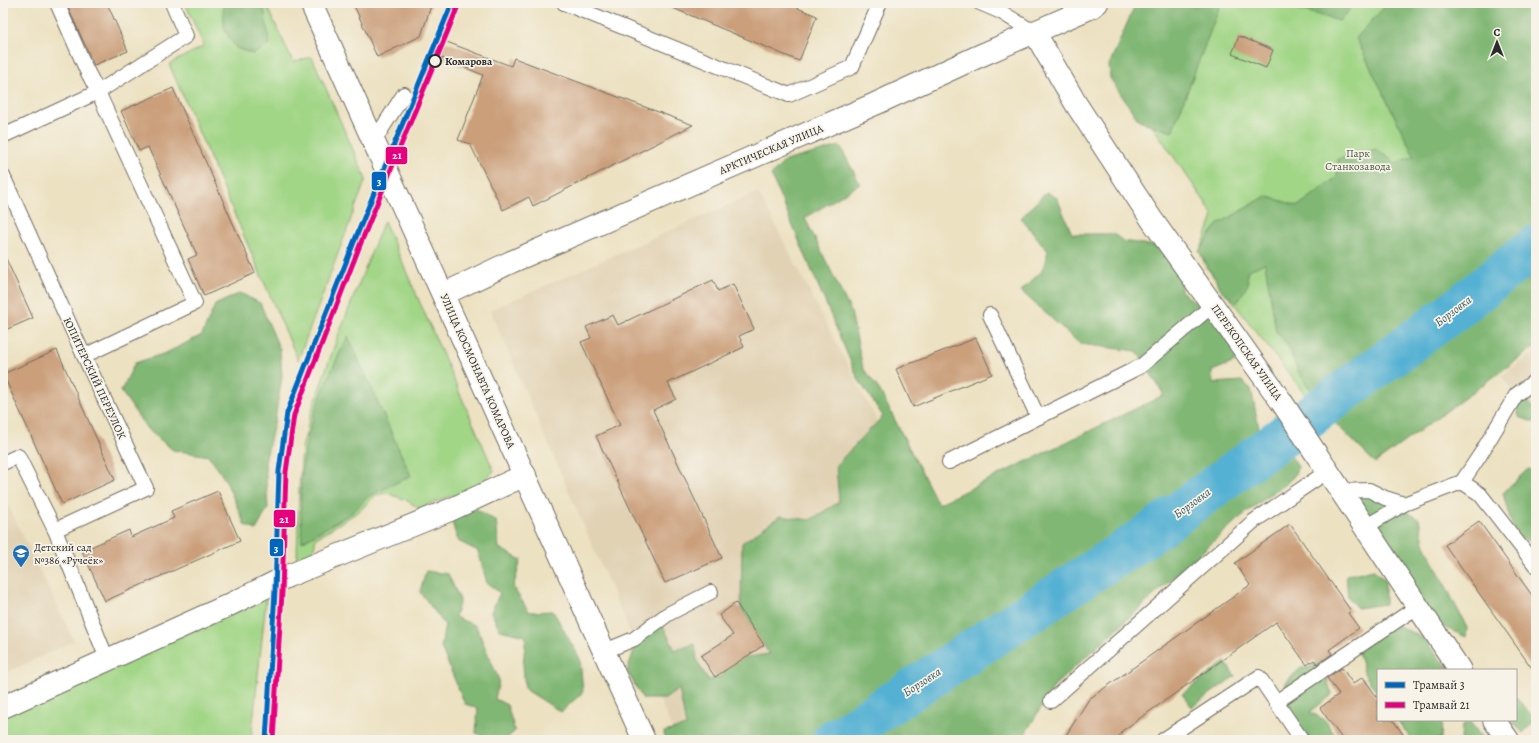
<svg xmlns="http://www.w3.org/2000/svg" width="1539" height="743" font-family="Alegreya,serif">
<rect width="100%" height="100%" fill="#f7f3e8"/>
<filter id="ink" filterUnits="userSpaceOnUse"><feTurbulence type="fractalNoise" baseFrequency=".025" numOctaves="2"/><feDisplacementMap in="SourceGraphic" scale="8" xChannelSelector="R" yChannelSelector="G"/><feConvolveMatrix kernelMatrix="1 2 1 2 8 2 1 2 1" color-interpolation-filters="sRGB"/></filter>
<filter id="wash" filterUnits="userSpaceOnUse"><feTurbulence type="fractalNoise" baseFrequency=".012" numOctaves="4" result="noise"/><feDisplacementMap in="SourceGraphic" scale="16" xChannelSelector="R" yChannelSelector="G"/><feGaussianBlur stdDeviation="0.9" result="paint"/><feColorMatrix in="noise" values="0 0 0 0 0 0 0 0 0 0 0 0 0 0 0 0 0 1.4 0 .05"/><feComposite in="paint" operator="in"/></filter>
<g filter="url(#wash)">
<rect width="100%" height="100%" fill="#ece1c1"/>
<g fill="#e1d2b4">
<polygon points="758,192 952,566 677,740 490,310"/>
<polygon points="1536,351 1536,421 1501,376"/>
<polygon points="3,495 74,641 3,674"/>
</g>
<g fill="#a2d687" stroke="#668059">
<polygon points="185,3 270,3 267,6 293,62 312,57 366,179 298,360 169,64 204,46"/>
<polygon points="1160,3 1536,3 1536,219 1306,396 1206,267 1200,252 1213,216 1205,202 1124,85"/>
<polygon points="384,221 494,471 477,487 419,508 406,500 387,493 376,495 358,512 316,538 313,552 297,559 299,489 302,448 311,413 336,341"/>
<polygon points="267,592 251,740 3,740 3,711"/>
</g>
<g fill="#81b774" stroke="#567150">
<polygon points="223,3 263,3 270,44 253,54 236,48 224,29"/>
<polygon points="1136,3 1221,3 1172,132 1139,121 1110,78 1109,65"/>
<polygon points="1277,3 1356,3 1339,21"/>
<polygon points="1388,3 1536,3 1536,346 1375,463 1328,416 1298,371 1287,344 1276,331 1265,263 1247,271 1248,284 1237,303 1222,291 1199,251 1217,225 1266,196 1298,206 1337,177 1338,159 1376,149 1396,163 1414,156 1356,38"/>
<polygon points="840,146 860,184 805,218 851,312 863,368 880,391 938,504 1164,395 1137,351 1080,344 1021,291 1042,271 1048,251 1021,218 1046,192 1057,198 1072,234 1114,234 1123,241 1161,247 1181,273 1181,291 1217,320 1239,350 1235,362 1212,371 1213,383 1242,381 1251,389 1262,443 1279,453 1283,443 1298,467 1293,477 1285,485 1276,490 1238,519 1055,685 1021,740 665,740 664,732 686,726 679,689 665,699 643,699 627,671 635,647 645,634 645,622 659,618 675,650 695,644 697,661 708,680 720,677 735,659 769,654 741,608 742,543 780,516 810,520 839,502 836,465 883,416 858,379 771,175 785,161"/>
<polygon points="240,293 260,303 280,350 282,376 275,419 265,462 268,508 256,530 245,525 226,481 209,456 173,450 147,429 121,391 135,363 166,353 202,335 215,305"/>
<path d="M348,336L411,476L369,496L353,512L302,542C301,511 299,480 305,450C312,409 330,373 348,336Z"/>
<polygon points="1525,399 1532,408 1536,406 1536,423 1519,417 1516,401"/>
<polygon points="1528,469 1536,472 1536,518 1531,522 1536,525 1536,543 1515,536 1503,493"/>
<polygon points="1362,486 1419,519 1424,543 1467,628 1466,637 1437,624 1354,502"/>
<polygon points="473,507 496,521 499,548 521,560 513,587 529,612 553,611 580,659 583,692 561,712 525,689 523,664 526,636 500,630 491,612 500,593 487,583 478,551 458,541 450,516"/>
<polygon points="1374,570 1385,580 1385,604 1357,608 1348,597 1346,575"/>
<polygon points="426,571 448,574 460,600 455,617 476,626 499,680 495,699 507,705 515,731 505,740 490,740 476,733 478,708 465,704 441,647 445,625 420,592"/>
<polygon points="1389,621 1423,638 1443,663 1453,670 1378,670 1378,694 1365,675 1354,639 1373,627"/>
<polygon points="1321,661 1332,695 1310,712 1325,720 1338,740 1310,740 1284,704 1286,682 1301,668 1308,668"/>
<polygon points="1225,662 1235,676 1192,707 1182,694"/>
<polygon points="1516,697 1536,720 1523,733 1510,720 1516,720"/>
<polygon points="1397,720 1442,720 1441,739 1412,740"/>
<polygon points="1470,722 1484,740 1461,740 1462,725"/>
</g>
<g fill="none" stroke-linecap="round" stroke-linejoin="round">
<polyline stroke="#55b1d3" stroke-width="42" points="833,740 841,736 1151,533 1455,310 1536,246"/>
</g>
<g id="blocks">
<g fill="#ca9f7a">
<polygon points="66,3 107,3 128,51 94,65"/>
<polygon points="353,3 432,3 421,36 377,57"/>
<polygon points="661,3 785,3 817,16 799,61"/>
<polygon points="1239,36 1273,50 1266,68 1232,54"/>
<polygon points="436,38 511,66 514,58 693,125 533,206 529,197 503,210 470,144 458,140 483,75 430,53"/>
<polygon points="173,88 255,273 204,296 188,259 197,255 148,147 139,151 121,111"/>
<polygon points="3,252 33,318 3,331"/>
<polygon points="713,280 718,291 733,284 754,329 739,336 744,347 668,383 676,399 653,410 722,558 665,583 596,436 620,425 581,342 591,338 586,327 613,315 618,325"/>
<polygon points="976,338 992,374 913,407 896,369"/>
<polygon points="57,350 115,480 62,504 3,374"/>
<polygon points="218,491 240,541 105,601 82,551 129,530 131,537 174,518 171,511"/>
<polygon points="1479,521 1536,601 1536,674 1445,545"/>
<polygon points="1290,524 1351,611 1348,613 1359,628 1329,650 1332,654 1317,664 1314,660 1307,665 1276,622 1122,731 1117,740 1063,740 1089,699 1250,585 1235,563"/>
<polygon points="736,603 764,645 715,677 701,656 733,635 719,615"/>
<polygon points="1342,668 1353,684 1363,677 1378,699 1378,720 1393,720 1407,740 1343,740 1320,708 1339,694 1327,678"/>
</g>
</g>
</g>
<g filter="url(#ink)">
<use href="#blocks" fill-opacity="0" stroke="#6f6b60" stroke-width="1"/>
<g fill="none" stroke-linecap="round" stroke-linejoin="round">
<g stroke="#6f6b60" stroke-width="16">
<g id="lane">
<polyline points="57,3 86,69 98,92 195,303 84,356"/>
<polyline points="564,3 789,95 852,67 879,5"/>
<polyline points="980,3 1001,12 1035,33"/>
<polyline points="3,136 98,92 186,36 172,3"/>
<polyline points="374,141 404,94"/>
<polyline points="3,176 84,356 146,488 55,530"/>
<polyline points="990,315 1038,417"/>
<polyline points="949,462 1141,366 1214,304"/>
<polyline points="3,463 18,456 55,530 107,659"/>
<polyline points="1462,482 1480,455 1516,395 1536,380"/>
<polyline points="1341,491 1369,490 1385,498 1404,504"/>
<polyline points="1365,527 1404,504 1462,482 1480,494 1536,566"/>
<polyline points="605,651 634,639 668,614 711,592"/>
<polyline points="1051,701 1254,521 1328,471"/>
<polyline points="1276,702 1417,607"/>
<polyline points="1163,740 1259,677 1302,740"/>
</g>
</g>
<g stroke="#6f6b60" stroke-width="24">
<g id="street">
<polyline points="1035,33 1076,104 1152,220 1281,401 1460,670"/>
<polyline points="444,294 511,262 875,104 977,57 1092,7 1097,3"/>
<polyline points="3,707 227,606 288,576 450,510 525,475"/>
<polyline points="1494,720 1508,740"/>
</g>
</g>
<g stroke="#6f6b60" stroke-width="24">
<polyline id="secondary" points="311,3 644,740"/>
</g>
<use href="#lane" stroke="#fff" stroke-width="14"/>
<use href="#street" stroke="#fff" stroke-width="22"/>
<use href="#secondary" stroke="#fff" stroke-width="22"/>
<g stroke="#f7f3e8" stroke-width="8">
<polyline id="tram-1" points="266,740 275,591 279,471 287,413 354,242 452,3"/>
</g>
<g stroke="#f7f3e8" stroke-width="8">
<polyline id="tram-2" points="273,740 282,592 286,472 294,415 360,245 458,6"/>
</g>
<use href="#tram-1" stroke="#0065bd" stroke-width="5"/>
<use href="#tram-2" stroke="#e5007d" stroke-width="5"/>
</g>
</g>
<defs>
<g id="school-pin" transform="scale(0.9)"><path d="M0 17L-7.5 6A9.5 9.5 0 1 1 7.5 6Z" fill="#1f6fb2" stroke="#f7f3e8"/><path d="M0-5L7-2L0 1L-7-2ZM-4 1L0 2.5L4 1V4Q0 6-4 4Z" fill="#fff"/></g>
</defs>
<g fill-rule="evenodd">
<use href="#school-pin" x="21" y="553"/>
</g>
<circle fill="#f7f3e8" stroke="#2b2b2b" stroke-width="2" cx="435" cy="61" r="6"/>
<g text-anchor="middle" stroke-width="3.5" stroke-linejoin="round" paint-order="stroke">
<g font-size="11" font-weight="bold" fill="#2b2b2b" stroke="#f7f3e8" text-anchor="start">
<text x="445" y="65">Комарова</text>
</g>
<g font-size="11" fill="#2b2b2b" stroke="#f7f3e8">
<text transform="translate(771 149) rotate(-23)" y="4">АРКТИЧЕСКАЯ УЛИЦА</text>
<text transform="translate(1247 352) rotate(55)" y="4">ПЕРЕКОПСКАЯ УЛИЦА</text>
<text transform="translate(478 371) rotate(66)" y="4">УЛИЦА КОСМОНАВТА КОМАРОВА</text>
<text transform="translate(95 378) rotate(65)" y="4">ЮПИТЕРСКИЙ ПЕРЕУЛОК</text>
</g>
<g font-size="11" fill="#495642" stroke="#f7f3e8">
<text x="1358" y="157">Парк<tspan x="1358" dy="13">Станкозавода</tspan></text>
</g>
<g font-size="11" fill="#2b2b2b" stroke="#f7f3e8" text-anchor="start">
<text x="34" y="551">Детский сад<tspan x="34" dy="13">№386 «Ручеёк»</tspan></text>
</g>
<g font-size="12" font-style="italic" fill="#3a5a66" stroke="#f7f3e8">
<text transform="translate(1453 311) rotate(-37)" y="4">Борзовка</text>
<text transform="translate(1192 503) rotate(-36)" y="4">Борзовка</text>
<text transform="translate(922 682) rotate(-33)" y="4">Борзовка</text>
</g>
</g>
<g stroke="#f7f3e8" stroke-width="1.5">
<rect x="385" y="146" width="23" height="19" rx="4" fill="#e5007d"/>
<rect x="371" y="171" width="16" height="20" rx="4" fill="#0065bd"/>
<rect x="273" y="509" width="23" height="19" rx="4" fill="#e5007d"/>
<rect x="269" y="538" width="15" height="19" rx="4" fill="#0065bd"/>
</g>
<g font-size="11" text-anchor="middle" font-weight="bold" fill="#fff">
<text x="397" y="159">21</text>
<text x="379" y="185">3</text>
<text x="284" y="523">21</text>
<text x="276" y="552">3</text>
</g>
<rect width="1539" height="743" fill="none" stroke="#f7f3e8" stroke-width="16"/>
<rect x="1377" y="669" width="140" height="52" fill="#f7f3e8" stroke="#a5a39c"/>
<rect x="1385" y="682" width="20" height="6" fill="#0065bd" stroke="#a5a39c"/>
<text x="1413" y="689" font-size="12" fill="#2b2b2b">Трамвай 3</text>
<rect x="1385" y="702" width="20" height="6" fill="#e5007d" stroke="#a5a39c"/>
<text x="1413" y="709" font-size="12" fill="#2b2b2b">Трамвай 21</text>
<g transform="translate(1497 42)" stroke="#f7f3e8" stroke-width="3" paint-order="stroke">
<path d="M0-3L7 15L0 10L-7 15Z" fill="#2b2b2b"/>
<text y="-6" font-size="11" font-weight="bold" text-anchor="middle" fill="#2b2b2b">С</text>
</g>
</svg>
